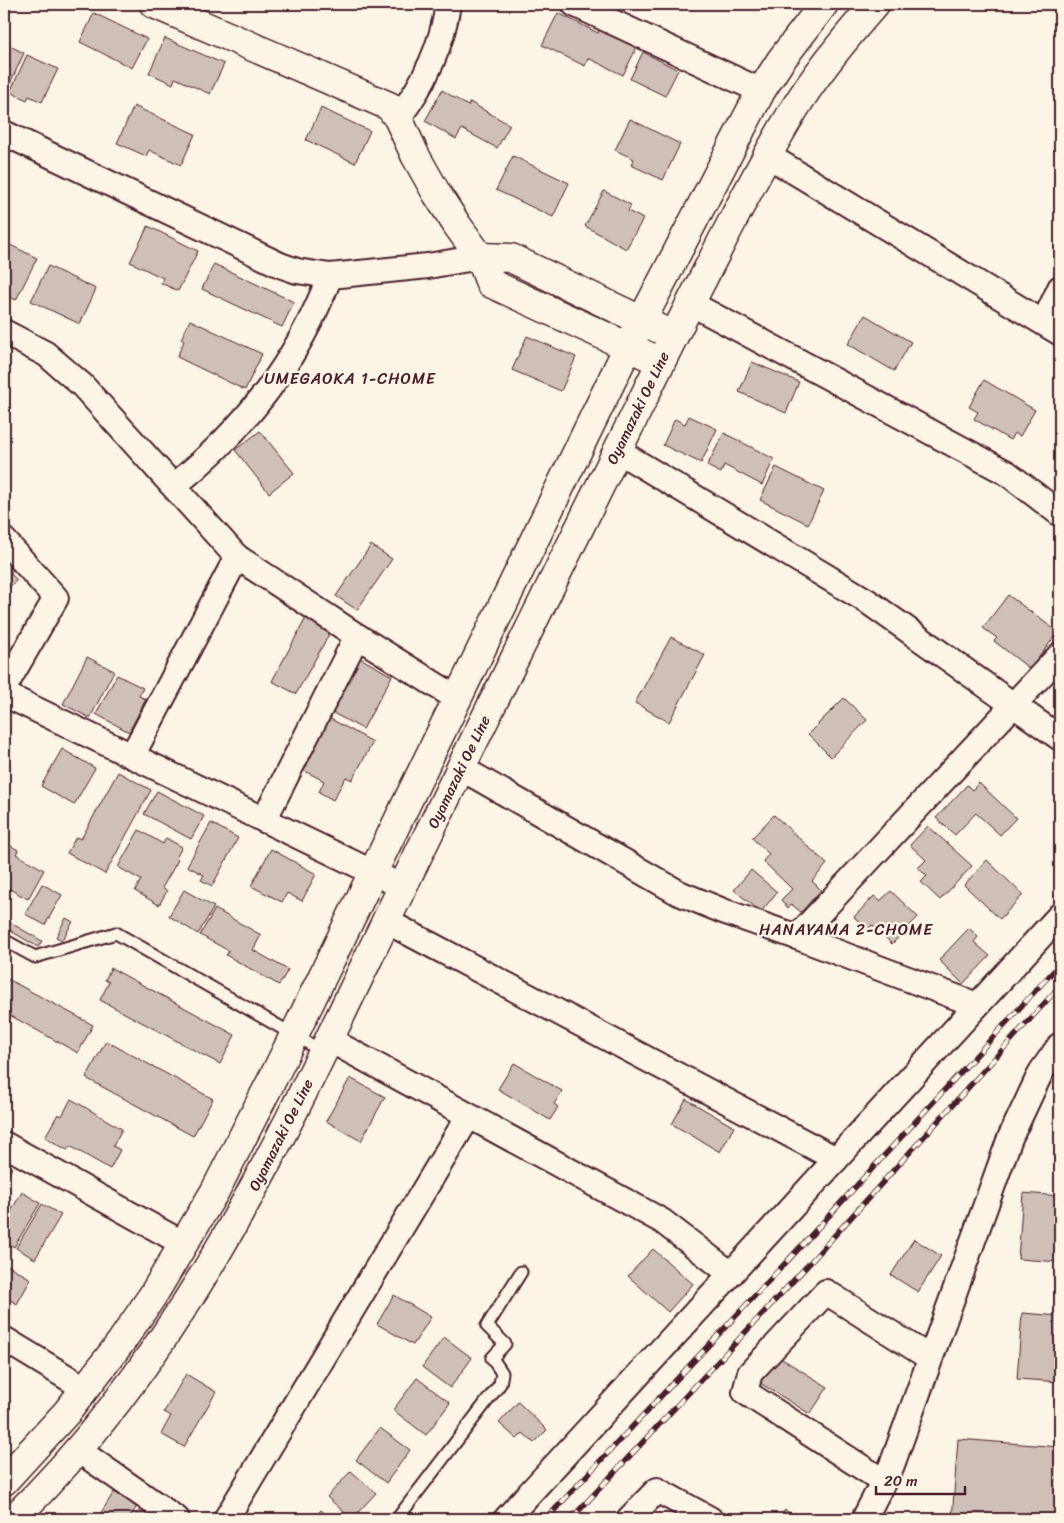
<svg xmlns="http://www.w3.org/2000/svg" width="1064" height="1523" font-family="Sriracha,sans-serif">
<rect width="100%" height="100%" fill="#fcf5e5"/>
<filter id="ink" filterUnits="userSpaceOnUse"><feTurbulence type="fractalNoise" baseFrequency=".02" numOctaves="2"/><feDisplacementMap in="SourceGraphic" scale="10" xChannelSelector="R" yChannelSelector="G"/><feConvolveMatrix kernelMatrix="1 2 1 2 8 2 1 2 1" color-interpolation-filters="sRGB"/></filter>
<g filter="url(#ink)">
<g fill="#cfc0b7" stroke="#4a1f2b">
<polygon points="94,13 147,39 132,68 80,42"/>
<polygon points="558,13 598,33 600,28 637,47 623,75 588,58 585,66 542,45"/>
<polygon points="165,38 224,64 210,94 175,78 173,84 149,73"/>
<polygon points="4,43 24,53 8,88 4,87"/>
<polygon points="643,52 678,70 665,96 630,79"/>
<polygon points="27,55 58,69 42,102 29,96 27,100 10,92"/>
<polygon points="442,90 468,106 470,102 510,125 497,148 462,129 456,139 425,121"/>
<polygon points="134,106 195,134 181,165 149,150 146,156 117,143"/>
<polygon points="321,108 370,131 355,163 306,140"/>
<polygon points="630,119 680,144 663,180 631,165 634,159 615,150"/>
<polygon points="513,156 569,183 553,217 496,190"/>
<polygon points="604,191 631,205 628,211 643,219 626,249 585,226"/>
<polygon points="148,226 198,251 178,291 161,283 163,278 130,262"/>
<polygon points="4,242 37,258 16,300 4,294"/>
<polygon points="214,264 294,302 282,327 202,289"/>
<polygon points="48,266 96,289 80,324 31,301"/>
<polygon points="865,315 911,342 894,371 848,344"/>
<polygon points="190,320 262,354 245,390 177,357 184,341 181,339"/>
<polygon points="527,336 576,357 561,391 512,370"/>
<polygon points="752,362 799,382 786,413 739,392"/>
<polygon points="984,380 1035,410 1020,436 1014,433 1010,440 974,419 978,412 969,407"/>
<polygon points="689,416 717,429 701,463 663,445 675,419 685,424"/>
<polygon points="260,431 294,473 269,493 235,450"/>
<polygon points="724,433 774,459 762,485 724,465 721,473 707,466"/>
<polygon points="776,467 824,491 808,524 760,500"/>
<polygon points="371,545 392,559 357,610 336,596"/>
<polygon points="4,553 17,567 10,573 17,580 4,592"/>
<polygon points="1008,595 1058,632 1030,669 994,641 997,638 983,628"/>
<polygon points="307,616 332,629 296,694 272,681"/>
<polygon points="671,637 705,655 669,722 635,703"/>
<polygon points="87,657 114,671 90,718 63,704"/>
<polygon points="360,658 392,676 363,729 331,712"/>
<polygon points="117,675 143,688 139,696 146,699 129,732 96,714"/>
<polygon points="844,698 867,720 831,757 808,734"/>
<polygon points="329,718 373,742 352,780 346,777 333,800 319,792 324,781 301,769"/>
<polygon points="62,749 95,768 74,805 41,786"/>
<polygon points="118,772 151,790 105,874 67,853 76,837 81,839"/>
<polygon points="979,783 1016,818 1000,835 976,813 955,835 936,818 967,785 972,790"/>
<polygon points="157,791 204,816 191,839 144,814"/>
<polygon points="774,815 827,864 812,881 821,890 801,912 791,904 788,908 781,900 792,889 763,861 769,854 752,838"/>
<polygon points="211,823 238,838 212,886 201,880 204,875 187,866"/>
<polygon points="928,826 972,866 940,900 921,882 927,876 918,868 926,860 910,845"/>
<polygon points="139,830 163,844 166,838 182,847 176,858 178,860 162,888 167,891 159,905 135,891 141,880 118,867"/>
<polygon points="4,842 18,850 16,854 44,870 28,899 4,886"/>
<polygon points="271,849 316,874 302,901 287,893 282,902 251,886"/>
<polygon points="987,860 1023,895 1000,919 964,885"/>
<polygon points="751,870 777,892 761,912 734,890"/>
<polygon points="42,884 62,895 45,925 25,914"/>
<polygon points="184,890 214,907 198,934 169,916"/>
<polygon points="891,891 918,917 892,944 872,925 868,930 854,917 874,896 880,901"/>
<polygon points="215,909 261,935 253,950 288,970 279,985 226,955 229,951 200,935"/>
<polygon points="66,918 73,922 62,940 56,937"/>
<polygon points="4,919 42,941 38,947 4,927"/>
<polygon points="969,928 978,937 974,942 990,956 963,984 939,960"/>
<polygon points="111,968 235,1035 220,1064 100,1000 109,982 105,980"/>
<polygon points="4,977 93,1025 78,1053 4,1012"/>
<polygon points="106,1041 213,1099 193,1136 86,1078"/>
<polygon points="514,1063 562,1091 554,1104 558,1107 550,1120 498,1089"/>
<polygon points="350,1078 385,1097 361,1141 326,1121"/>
<polygon points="71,1099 122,1129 113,1146 120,1150 110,1169 70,1146 67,1150 45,1137 58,1114 62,1116"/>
<polygon points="686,1099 734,1127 720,1152 672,1124"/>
<polygon points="4,1163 12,1168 4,1182"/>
<polygon points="22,1192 40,1203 14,1247 4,1241 4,1223"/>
<polygon points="1023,1193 1060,1196 1060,1262 1018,1259"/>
<polygon points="42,1204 61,1215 35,1259 16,1248"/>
<polygon points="914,1239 941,1256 918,1292 891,1275"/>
<polygon points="653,1249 693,1284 668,1312 628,1276"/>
<polygon points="4,1263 31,1279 17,1304 4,1296"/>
<polygon points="394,1295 431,1317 413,1345 377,1324"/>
<polygon points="1022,1313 1060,1316 1060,1382 1017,1379"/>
<polygon points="444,1337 472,1358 450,1388 422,1367"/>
<polygon points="777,1356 828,1387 810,1414 760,1383"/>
<polygon points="186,1374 216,1392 184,1447 161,1434 171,1416 164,1412"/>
<polygon points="417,1378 450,1403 426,1435 393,1410"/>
<polygon points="518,1402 547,1430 534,1443 523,1433 517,1439 499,1423"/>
<polygon points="380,1428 410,1450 386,1483 356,1460"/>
<polygon points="958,1439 1060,1447 1060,1519 952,1519"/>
<polygon points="351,1471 376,1493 352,1519 327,1497"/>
<polygon points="114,1492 137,1506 129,1519 97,1519"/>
<polygon points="140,1509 156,1519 133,1519"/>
<polygon points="321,1510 331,1519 313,1519"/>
<polygon points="785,1510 801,1519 779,1519"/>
</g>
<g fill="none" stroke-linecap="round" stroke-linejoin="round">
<g stroke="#4a1f2b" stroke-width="15">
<g id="service">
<polyline points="4,940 35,957 116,933 322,1051"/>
<polyline points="397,1519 500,1384 502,1373 492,1358 505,1344 487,1326 521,1272"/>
</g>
</g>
<g stroke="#4a1f2b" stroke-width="28">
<g id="minor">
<polyline points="574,4 761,91"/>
<path d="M398,118C425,83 442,47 448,4"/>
<polyline points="4,133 280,265 297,271 330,276 428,266 480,257"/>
<polyline points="767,155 1060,333"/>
<polyline points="690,303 1007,473 1060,514"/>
<polyline points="1044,322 1060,288"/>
<polyline points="4,332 46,354 82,385 237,557 357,636 458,699"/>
<polyline points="618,451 867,601 1060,738"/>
<path d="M174,486C246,428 297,362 330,276"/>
<polyline points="4,540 56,598 4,688"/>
<polyline points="4,694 403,887"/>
<polyline points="132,756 237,557"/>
<polyline points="461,768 679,893 723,911 797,937 977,1005"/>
<polyline points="264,820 357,636"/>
<polyline points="386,921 836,1159"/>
<polyline points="797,937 1060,655"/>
<polyline points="328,1039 662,1221 731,1274"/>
<polyline points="4,1144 184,1244"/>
<polyline points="4,1339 86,1389"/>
<polyline points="78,1450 177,1519"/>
<polyline points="883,1481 745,1392 750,1373 826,1292 930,1358"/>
<polyline points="226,1519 468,1117"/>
<polyline points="506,1519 1060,915"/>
<polyline points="629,1519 657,1490 710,1519"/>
<polyline points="864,1519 892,1465 1010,1138 1041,1072 1060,1045"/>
</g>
</g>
<g stroke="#4a1f2b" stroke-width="31">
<g id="tertiary">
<polyline points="154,4 389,106 398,118 415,155 437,194 457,225 480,257 490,283 661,362"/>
<polyline points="480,257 511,258 674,336"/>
</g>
</g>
<g stroke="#4a1f2b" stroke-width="31">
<g id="primary">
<polyline points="4,1481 67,1412 121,1342 153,1295 215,1191 277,1070 628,347 761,91 781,60 824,4"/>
<path d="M13,1519C195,1343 294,1110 403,886C481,725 562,565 640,405C671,341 703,278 735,216C754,180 773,143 795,108C818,71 846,37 875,4"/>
</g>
</g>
<use href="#service" stroke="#fcf5e5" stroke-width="11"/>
<use href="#minor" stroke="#fcf5e5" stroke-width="24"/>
<use href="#tertiary" stroke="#fcf5e5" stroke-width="28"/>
<use href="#primary" stroke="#fcf5e5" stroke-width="28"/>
<g stroke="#4a1f2b" stroke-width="5.5">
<g id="rail">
<polyline points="546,1519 792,1256 1060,964"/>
<polyline points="571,1519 807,1266 1060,986"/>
</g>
</g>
<use href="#rail" stroke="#fcf5e5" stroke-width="4" stroke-dasharray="11" stroke-linecap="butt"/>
</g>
</g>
<g text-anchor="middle" stroke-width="4.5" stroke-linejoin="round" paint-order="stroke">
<g font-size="15" fill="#4a1f2b" stroke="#fcf5e5">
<text transform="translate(638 408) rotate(-64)" y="5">Oyamazaki Oe Line</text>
<text transform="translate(459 772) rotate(-64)" y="5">Oyamazaki Oe Line</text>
<text transform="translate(281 1135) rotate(-63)" y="5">Oyamazaki Oe Line</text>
</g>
<g font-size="16" letter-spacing="1" fill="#4a1f2b" stroke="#fcf5e5">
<text x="350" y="384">UMEGAOKA 1-CHOME</text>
<text x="846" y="935">HANAYAMA 2-CHOME</text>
</g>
</g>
<rect width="1064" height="1523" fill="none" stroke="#fcf5e5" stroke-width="20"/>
<rect x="10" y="10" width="1044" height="1503" fill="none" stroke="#4a1f2b" stroke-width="2" filter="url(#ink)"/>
<path d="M876 1486v8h89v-8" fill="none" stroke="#4a1f2b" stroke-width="2.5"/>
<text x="884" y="1486" font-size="15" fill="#4a1f2b" stroke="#fcf5e5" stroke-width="4" paint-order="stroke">20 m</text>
</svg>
